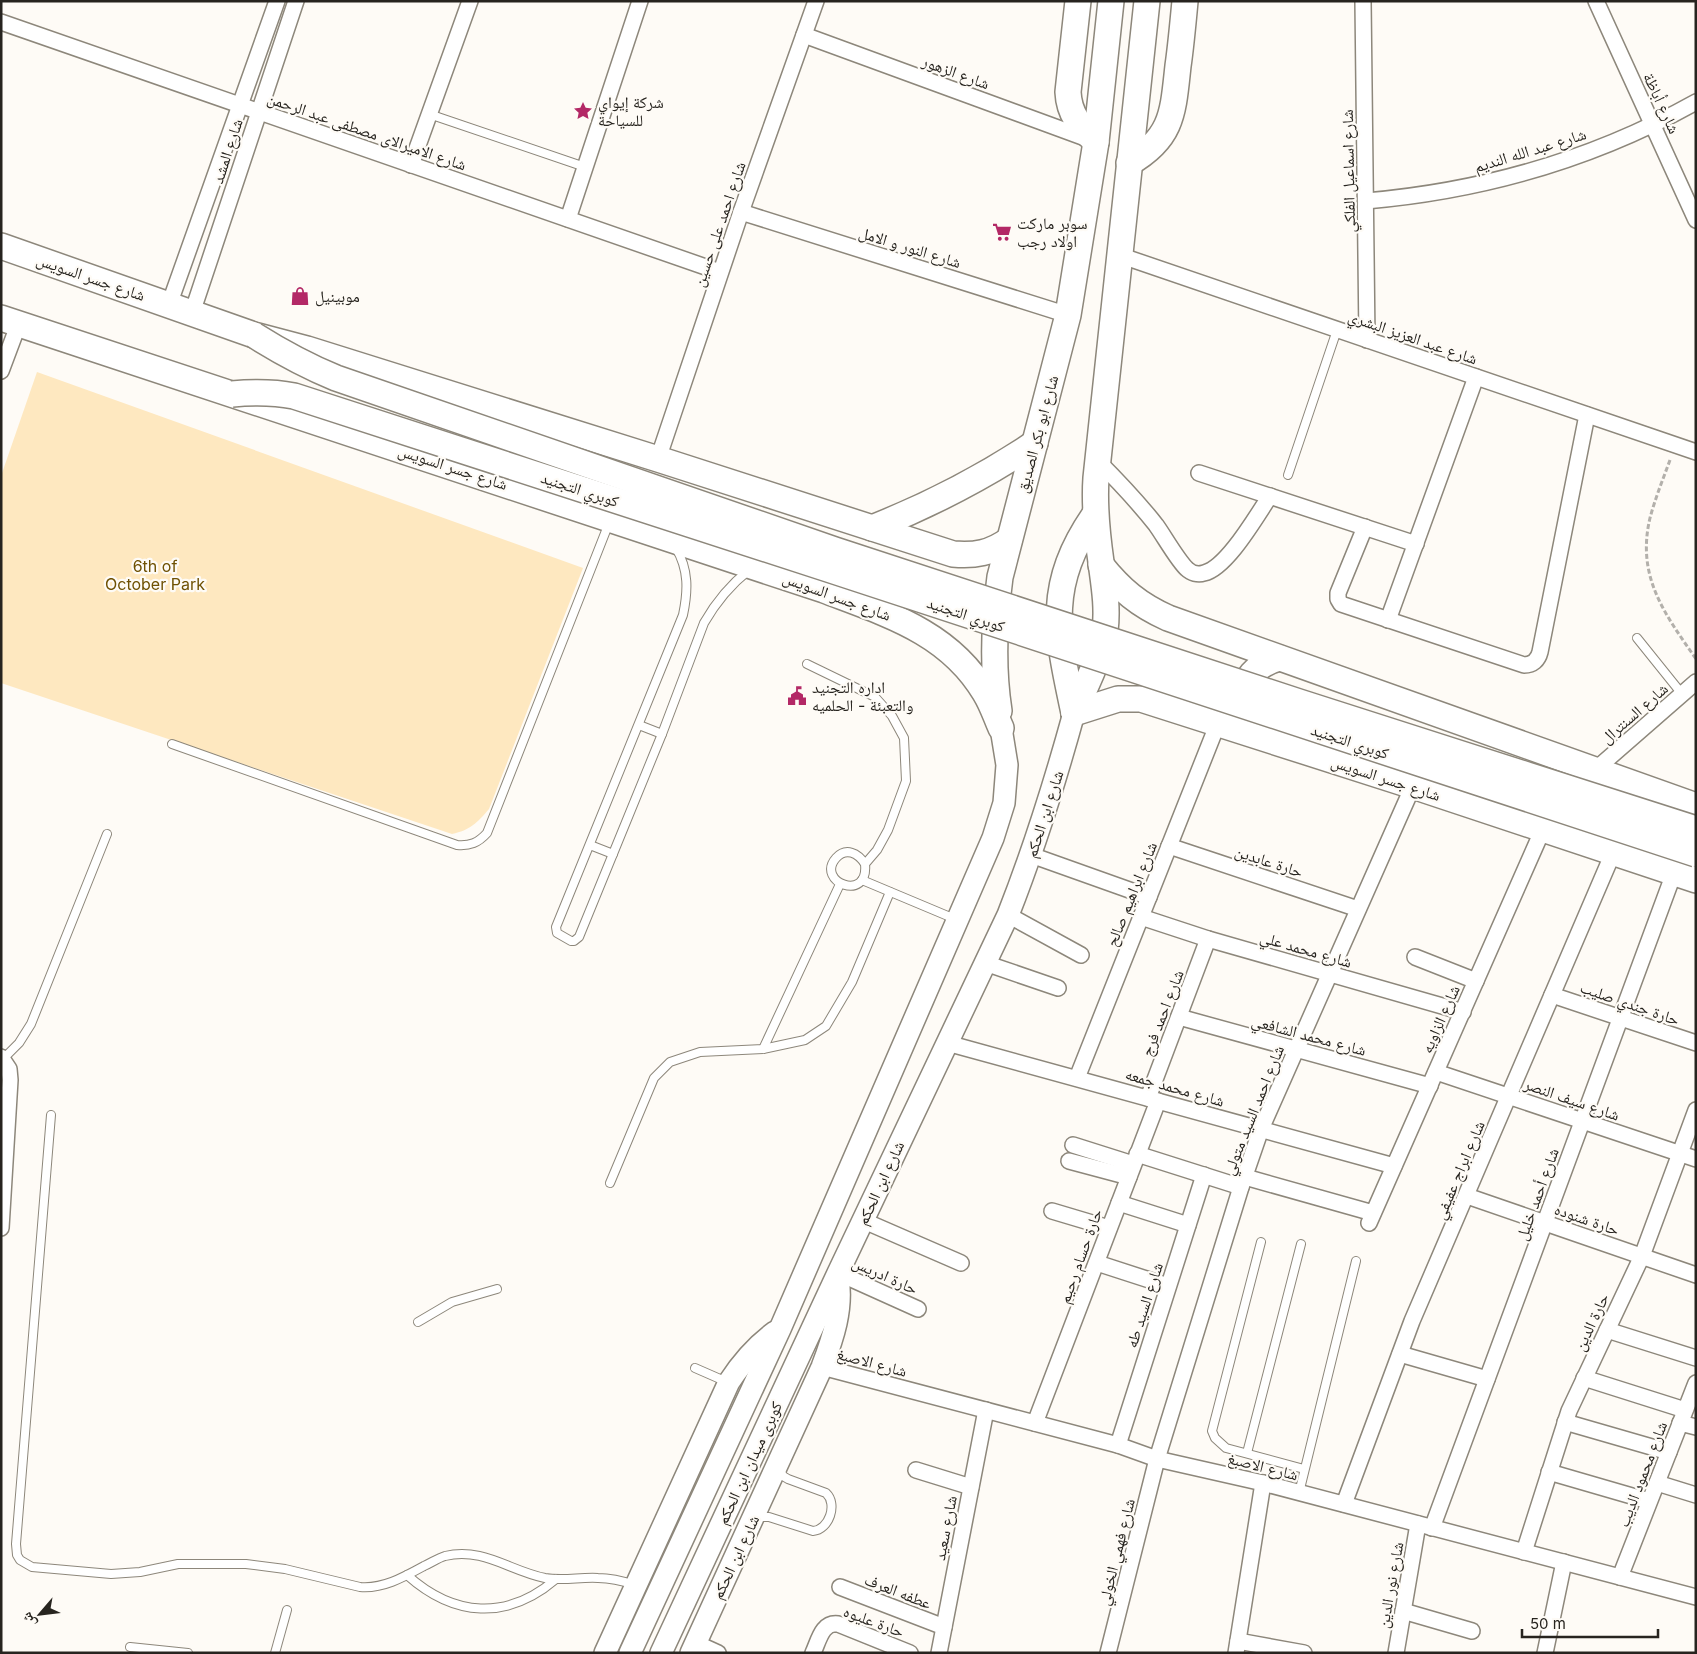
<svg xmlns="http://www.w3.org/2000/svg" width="1697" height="1654" font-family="Inter,'Noto Naskh Arabic',sans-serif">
<rect width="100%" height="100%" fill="#fefbf6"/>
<path fill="#fee8c0" d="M37,372L583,568L489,809C477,823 470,830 452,834L1,683V476Z"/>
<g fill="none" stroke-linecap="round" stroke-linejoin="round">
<g stroke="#8d877b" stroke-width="10">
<g id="lane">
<polyline points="429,114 585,167"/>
<polyline points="1288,475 1337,330"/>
<path d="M676,548C689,570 688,591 683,615L556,927L557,933L571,941H574L579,937L662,734L704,623C716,602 730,585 749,570"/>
<polyline points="1637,638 1682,694"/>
<path d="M807,664L875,697L892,716L904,738L906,781L888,830L877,850L865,864C869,903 815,882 836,858C846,847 858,853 865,864"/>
<polyline points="639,725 662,734"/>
<path d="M172,744L457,845C470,846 478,843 487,833L609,523"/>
<polyline points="590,845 613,854"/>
<polyline points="862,880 955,919"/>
<polyline points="763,1049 840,884"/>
<polyline points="3,1059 19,1043 31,1024 107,834"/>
<path d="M51,1115L16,1544L17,1555L20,1560L32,1567L111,1574L140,1572L178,1564H246L285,1569L360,1587C383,1589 404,1577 424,1566C431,1563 438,1558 445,1556C483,1547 510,1571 545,1578C563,1581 580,1577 598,1578C611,1578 623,1581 635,1585"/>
<polyline points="610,1183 654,1078 670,1062 700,1052 763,1049 805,1040 826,1026 852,982 890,892"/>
<polyline points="1261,1242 1212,1431 1215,1438 1226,1448 1304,1469"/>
<polyline points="418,1322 452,1302 497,1289"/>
<polyline points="695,1368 727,1382"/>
<polyline points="1247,1453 1301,1244"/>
<polyline points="1299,1493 1356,1261"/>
<path d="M757,1517H769L813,1531C829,1530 838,1504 826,1493L788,1479L783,1476L779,1468"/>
<path d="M407,1575C454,1617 507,1621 556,1579"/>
<polyline points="130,1647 188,1653"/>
<polyline points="275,1653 287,1610"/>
</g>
</g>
<g stroke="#8d877b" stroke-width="18">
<g id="street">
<polyline points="1363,1 1367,340"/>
<polyline points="1596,1 1696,220"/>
<polyline points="1,22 720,272"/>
<polyline points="804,35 1088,139"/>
<polyline points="411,165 470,1"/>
<path d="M1366,201C1482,191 1594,159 1696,102"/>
<polyline points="741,212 1068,315"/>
<polyline points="568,219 640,1"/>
<polyline points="1119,255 1696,452"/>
<polyline points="169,305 277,1"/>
<polyline points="192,313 296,1"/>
<polyline points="1,371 19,323"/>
<polyline points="658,459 741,212 816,1"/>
<path d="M1097,460C1118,481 1138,502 1156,525C1164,536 1178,561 1187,569C1191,573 1198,575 1204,573C1227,568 1257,515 1270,496"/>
<polyline points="1199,473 1416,544"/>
<path d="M1365,527L1338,593V599L1341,604L1524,665C1533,665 1538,660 1540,652L1587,415"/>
<polyline points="1388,620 1476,377"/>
<polyline points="1595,770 1696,682"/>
<polyline points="1169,846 1358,909"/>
<polyline points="1031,855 1149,897"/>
<polyline points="1008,915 1081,955"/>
<polyline points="1141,917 1208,939 1463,1012"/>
<polyline points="1415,957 1476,981"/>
<polyline points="985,963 1058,988"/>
<polyline points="1552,995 1696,1043"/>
<polyline points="1179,1017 1430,1086"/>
<polyline points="947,1043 1394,1166"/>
<polyline points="1,1057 9,1069 10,1080 1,1228"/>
<polyline points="1436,1072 1696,1159"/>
<polyline points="1077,1078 1218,723"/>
<polyline points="1148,1098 1208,939"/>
<polyline points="1073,1145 1133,1164"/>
<polyline points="1137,1154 1241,1187"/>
<polyline points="1069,1161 1129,1177"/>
<polyline points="1245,1177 1373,1213"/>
<polyline points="1467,1196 1696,1275"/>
<polyline points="1119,1203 1188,1225"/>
<polyline points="1052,1211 1109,1228"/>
<polyline points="862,1220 961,1263"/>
<polyline points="1369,1223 1543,829"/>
<polyline points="1097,1263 1168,1286"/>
<polyline points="838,1273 918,1309"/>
<polyline points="1607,1330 1696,1358"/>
<polyline points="1400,1354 1487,1379"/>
<polyline points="822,1367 1118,1445 1157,1459 1263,1483 1696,1597"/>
<polyline points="1584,1378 1685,1410"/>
<polyline points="1565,1422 1669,1452"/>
<polyline points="1035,1423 1158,1101"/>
<polyline points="1680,1423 1696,1427"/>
<polyline points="1118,1445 1204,1175"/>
<polyline points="916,1470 971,1487"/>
<polyline points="1549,1472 1649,1501"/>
<polyline points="1657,1483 1696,1495"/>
<polyline points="1344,1504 1412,1321 1613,853"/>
<polyline points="1432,1528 1674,873"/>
<polyline points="1524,1552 1569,1411 1642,1256 1696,1110"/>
<polyline points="1620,1577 1696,1383"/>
<polyline points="840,1587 944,1627"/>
<polyline points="1403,1611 1472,1631"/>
<polyline points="1238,1641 1304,1653"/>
<polyline points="696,1643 718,1653"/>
<path d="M813,1653C819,1640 822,1622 838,1624L910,1653"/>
<polyline points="939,1653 986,1410"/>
<polyline points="1108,1653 1157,1459 1241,1187 1261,1129 1413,786"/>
<polyline points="1236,1653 1263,1483"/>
<polyline points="1396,1653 1418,1524"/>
<polyline points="1545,1653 1564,1562"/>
</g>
</g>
<g stroke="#8d877b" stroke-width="24">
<g id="secondary">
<path d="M605,1653L729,1382C742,1362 756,1346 775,1332"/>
<polyline points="630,1653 780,1329 993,838 1004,803 1007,765 1001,728"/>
<path d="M661,1653L838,1273L1008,915C1034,849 1055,782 1074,713"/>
<path d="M691,1653L822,1367C833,1338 843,1309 838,1278"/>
</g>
</g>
<g stroke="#8d877b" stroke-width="28">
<g id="primary">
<path d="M1078,1L1068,92C1069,114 1080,127 1096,142"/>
<path d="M1129,163C1173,138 1173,112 1178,66C1181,45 1183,23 1185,1"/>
<path d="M1,246L254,335L307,349L658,459L953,554C975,556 991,553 1009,540"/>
<path d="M1,318L824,590C887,614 949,632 985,693C992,704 996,717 1001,728"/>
<path d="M872,528C930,505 984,477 1035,443"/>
<path d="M1101,565C1121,590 1139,605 1168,618L1696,806"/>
<path d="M1243,704C1240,679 1258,664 1279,658"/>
<path d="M999,711C992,666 994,622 1000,577L1068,315L1096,142L1111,1"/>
<path d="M1074,713C1085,686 1100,659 1105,631C1108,607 1104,585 1101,562C1097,534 1094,507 1096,478L1147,1"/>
<polyline points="1074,713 1118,699 1141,699 1413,786 1696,880"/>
<path d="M1074,713C1057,633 1045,586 1095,514"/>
</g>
</g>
<path stroke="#b3b0ab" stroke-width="3" stroke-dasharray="5 2.5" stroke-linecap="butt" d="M1670,460C1663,479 1655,499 1650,518C1636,577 1665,614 1696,659"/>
<use href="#lane" stroke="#fff" stroke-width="8"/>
<use href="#street" stroke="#fff" stroke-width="15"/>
<use href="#secondary" stroke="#fff" stroke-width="21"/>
<use href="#primary" stroke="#fff" stroke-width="25"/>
<g stroke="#8d877b" stroke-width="28" stroke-linecap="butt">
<g id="primary-bridge">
<path d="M254,335C281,352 307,366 336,378L835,550L1299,702L1696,829"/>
<path d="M232,394C254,392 273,392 294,396L828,569L1696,854"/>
</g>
</g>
<use href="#primary-bridge" stroke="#fff" stroke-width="25"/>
</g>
<defs>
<g id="sight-bare" transform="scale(1.5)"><path d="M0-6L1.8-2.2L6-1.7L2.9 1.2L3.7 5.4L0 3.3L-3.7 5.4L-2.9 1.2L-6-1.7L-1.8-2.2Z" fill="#b32866" stroke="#fefbf6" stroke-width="2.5" paint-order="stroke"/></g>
<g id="supermarket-bare" transform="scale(1.5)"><path d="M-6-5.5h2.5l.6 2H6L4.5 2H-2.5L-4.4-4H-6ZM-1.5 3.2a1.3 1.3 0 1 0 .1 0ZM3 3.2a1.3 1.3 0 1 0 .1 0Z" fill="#b32866" stroke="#fefbf6" stroke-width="2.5" paint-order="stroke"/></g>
<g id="shop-bare" transform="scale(1.5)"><path d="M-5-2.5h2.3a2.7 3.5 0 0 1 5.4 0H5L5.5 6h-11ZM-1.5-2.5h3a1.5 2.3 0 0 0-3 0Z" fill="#b32866" stroke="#fefbf6" stroke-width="2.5" paint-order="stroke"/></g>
<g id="civic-bare" transform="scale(1.5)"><path d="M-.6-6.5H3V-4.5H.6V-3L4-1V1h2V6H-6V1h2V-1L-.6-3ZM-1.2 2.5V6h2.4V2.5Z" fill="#b32866" stroke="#fefbf6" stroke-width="2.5" paint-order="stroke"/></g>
</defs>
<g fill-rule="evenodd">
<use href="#sight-bare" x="583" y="111"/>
<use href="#supermarket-bare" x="1002" y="232"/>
<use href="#shop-bare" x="300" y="296"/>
<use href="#civic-bare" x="797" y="696"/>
</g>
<g text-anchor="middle" stroke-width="4.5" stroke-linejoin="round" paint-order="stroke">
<g font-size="16" fill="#27241f" stroke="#fefbf6">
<text transform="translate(956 72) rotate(20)" y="6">شارع الزهور</text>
<text transform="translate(1662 103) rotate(65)" y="6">شارع أباظة</text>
<text transform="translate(367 131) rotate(19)" y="6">شارع الاميرالاى مصطفى عبد الرحمن</text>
<text transform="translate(1530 150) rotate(-17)" y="6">شارع عبد الله النديم</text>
<text transform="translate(227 151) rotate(-72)" y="6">شارع المشد</text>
<text transform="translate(1348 171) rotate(-91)" y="6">شارع اسماعيل الفلكي</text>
<text transform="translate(719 224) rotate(-71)" y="6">شارع احمد على حسين</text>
<text transform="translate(910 247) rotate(17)" y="6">شارع النور و الامل</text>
<text transform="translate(91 277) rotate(19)" y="6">شارع جسر السويس</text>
<text transform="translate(1413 337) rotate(19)" y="6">شارع عبد العزيز البشري</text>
<text transform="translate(1037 434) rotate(-75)" y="6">شارع ابو بكر الصديق</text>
<text transform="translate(453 467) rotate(18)" y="6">شارع جسر السويس</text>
<text transform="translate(580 489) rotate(18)" y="6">كوبري التجنيد</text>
<text transform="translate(837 596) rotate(20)" y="6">شارع جسر السويس</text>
<text transform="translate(966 614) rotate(18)" y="6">كوبري التجنيد</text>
<text transform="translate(1634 713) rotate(-41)" y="6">شارع السنترال</text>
<text transform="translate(1350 741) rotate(18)" y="6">كوبري التجنيد</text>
<text transform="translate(1386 778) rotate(18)" y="6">شارع جسر السويس</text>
<text transform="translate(1044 814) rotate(-72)" y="6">شارع ابن الحكم</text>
<text transform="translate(1269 861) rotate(18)" y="6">حارة عابدين</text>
<text transform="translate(1131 894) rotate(-68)" y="6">شارع ابراهيم صالح</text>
<text transform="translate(1306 949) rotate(16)" y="6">شارع محمد علي</text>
<text transform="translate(1630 1003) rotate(19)" y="6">حارة جندي صليب</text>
<text transform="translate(1162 1013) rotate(-69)" y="6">شارع احمد فرج</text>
<text transform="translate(1440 1019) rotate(-66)" y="6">شارع الزاويه</text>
<text transform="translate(1309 1035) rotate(15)" y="6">شارع محمد الشافعي</text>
<text transform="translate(1175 1087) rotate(16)" y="6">شارع محمد جمعه</text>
<text transform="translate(1572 1099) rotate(19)" y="6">شارع سيف النصر</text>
<text transform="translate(1253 1110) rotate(-68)" y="6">شارع احمد السيد متولي</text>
<text transform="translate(1459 1170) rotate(-67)" y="6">شارع ابراج عفيفي</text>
<text transform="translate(880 1183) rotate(-65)" y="6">شارع ابن الحكم</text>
<text transform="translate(1537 1194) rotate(-70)" y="6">شارع أحمد خليل</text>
<text transform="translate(1587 1219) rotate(19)" y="6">حارة شنوده</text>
<text transform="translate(1080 1256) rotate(-70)" y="6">حارة حسام رحيم</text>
<text transform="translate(885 1275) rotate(24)" y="6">حارة ادريس</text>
<text transform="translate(1144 1305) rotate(-72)" y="6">شارع السيد طه</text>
<text transform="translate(1591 1322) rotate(-65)" y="6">حارة الدين</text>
<text transform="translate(872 1362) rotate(15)" y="6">شارع الاصبغ</text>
<text transform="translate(749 1463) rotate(-65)" y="6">كوبرى ميدان ابن الحكم</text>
<text transform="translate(1263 1466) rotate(14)" y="6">شارع الاصبغ</text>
<text transform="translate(1642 1474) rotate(-69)" y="6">شارع محمود الديب</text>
<text transform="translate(945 1528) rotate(-79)" y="6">شارع سعيد</text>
<text transform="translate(1116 1552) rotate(-76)" y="6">شارع فهمي الخولي</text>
<text transform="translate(735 1557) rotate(-65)" y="6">شارع ابن الحكم</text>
<text transform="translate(1390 1585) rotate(-80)" y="6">شارع نور الدين</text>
<text transform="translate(898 1591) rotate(21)" y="6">عطفه العرف</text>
<text transform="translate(874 1621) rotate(20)" y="6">حارة عليوه</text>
</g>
<g font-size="16" fill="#27241f" stroke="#fefbf6" text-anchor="start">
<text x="598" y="108">شركة إيواي<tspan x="598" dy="18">للسياحة</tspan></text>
<text x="1017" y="229">سوبر ماركت<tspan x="1017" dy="18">اولاد رجب</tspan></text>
<text x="315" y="302">موبينيل</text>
<text x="812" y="693">اداره التجنيد<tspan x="812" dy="18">والتعبئة - الحلميه</tspan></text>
</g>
<g font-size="16" fill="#6f5103" stroke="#fefbf6">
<text x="155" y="572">6th of<tspan x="155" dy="18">October Park</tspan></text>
</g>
</g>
<rect width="1697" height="1654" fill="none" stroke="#27241f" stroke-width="5"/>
<g transform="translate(40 1614) rotate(242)" stroke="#fefbf6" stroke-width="4" paint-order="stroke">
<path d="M0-4L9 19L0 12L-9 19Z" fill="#27241f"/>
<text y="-8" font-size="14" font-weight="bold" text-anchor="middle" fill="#27241f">ش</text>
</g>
<path d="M1522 1629v8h136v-8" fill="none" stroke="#27241f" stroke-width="2.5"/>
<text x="1530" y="1629" font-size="15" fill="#27241f" stroke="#fefbf6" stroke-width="4" paint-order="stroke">50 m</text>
</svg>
